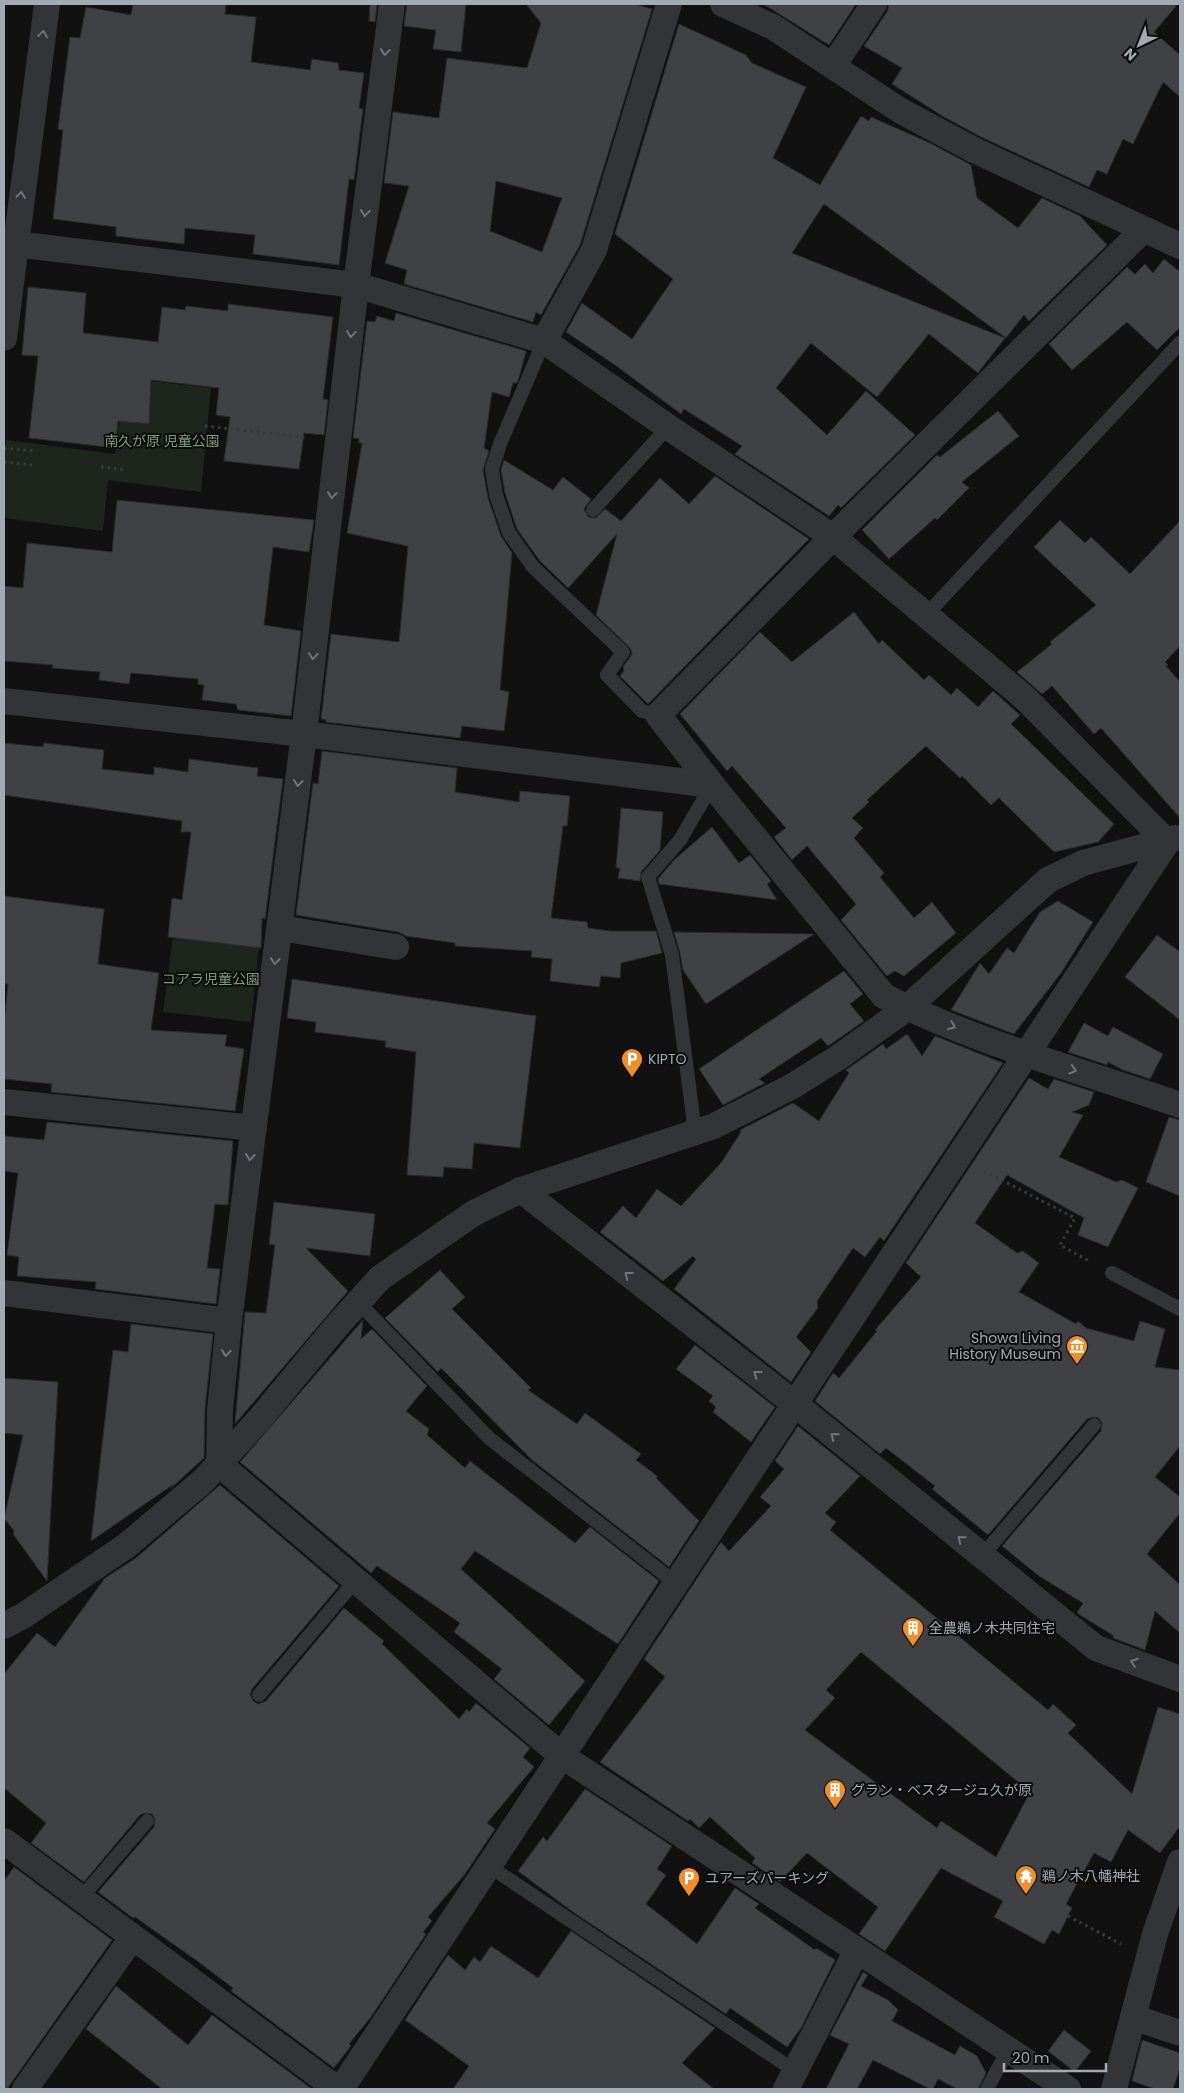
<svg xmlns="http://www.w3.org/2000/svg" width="1184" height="2093" font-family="Poppins,'Noto Sans JP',sans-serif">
<rect width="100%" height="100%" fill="#111112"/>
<g fill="#1d251d">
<polygon points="125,378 211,388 201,492 108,480 103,531 4,518 4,456 6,440 115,454"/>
<polygon points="173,936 259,947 251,1022 163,1012"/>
</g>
<g fill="#404145" stroke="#2b2b2e" fill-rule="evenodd">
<polygon points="133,4 226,4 225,14 256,17 251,62 310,70 312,59 338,63 339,70 364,73 359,108 363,109 354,180 349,179 339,265 253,254 255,235 185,228 184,244 116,236 116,227 53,219 63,130 58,129 70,37 80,38 86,7 131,15"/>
<polygon points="370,4 377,4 375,22 369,21"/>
<polygon points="407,4 466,4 461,52 433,49 436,30 404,26"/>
<path d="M526,4H634L652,9L580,245L541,315L536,312L533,322L404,284L407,270L385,263L409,186L384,183L393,112L439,118L447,58L527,68L541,23ZM496,181L562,198L542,252L490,231Z"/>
<polygon points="763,4 856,4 829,45"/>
<polygon points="889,4 1178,4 1154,32 1180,55 1180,97 1163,82 1133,144 1123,139 1107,174 1097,170 1089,187 981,137 944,117 892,84 902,68 864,46 887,12"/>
<polygon points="679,24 746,55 752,63 806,87 773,158 820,185 861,116 869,121 871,117 930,143 971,165 977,198 1018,228 1042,198 1080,216 1107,245 1029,321 1024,315 1006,338 824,204 792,253 1005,338 978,373 929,334 877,397 811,343 776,388 827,435 866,391 915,435 841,508 838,505 829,516 735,454 742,446 684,409 681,414 615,365 566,332 582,303 632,339 673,279 615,234"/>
<polygon points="1164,259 1180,272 1180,327 1157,350 1127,322 1072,370 1049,344 1127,267 1135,274 1145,264 1153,273"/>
<polygon points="28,287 86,293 83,333 158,342 162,307 185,310 186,306 228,311 228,304 333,317 323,399 328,400 324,435 304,433 299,469 224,461 230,417 216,415 219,388 151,380 149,424 118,421 115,448 29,438 38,356 22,355"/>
<polygon points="396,313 526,351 520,374 517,383 513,383 509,397 492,392 484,448 489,451 483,470 488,498 501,536 512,553 500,690 509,692 504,731 462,726 460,738 326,722 326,720 321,719 331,634 399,642 408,546 347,533 362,443 359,443 359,439 353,438 367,321 375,322 377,316 394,321"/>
<polygon points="998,411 1019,436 962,482 969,488 937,520 935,518 889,559 862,530 937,455 940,457"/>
<polygon points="504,460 553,490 563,477 591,499 584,509 588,517 596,518 605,509 621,521 660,478 689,504 715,476 809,539 648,704 620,676 624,671 623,667 632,654 631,649 596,615 617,534 568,588 540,561 517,529 505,493 501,470"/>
<polygon points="117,500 314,520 309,552 273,547 264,625 301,631 291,716 238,710 236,704 202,700 204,685 198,684 198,679 131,673 129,684 99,680 100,672 52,668 53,665 4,661 4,586 23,588 27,543 112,552"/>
<polygon points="1060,520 1085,543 1091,537 1130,574 1180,521 1180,646 1165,662 1168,665 1166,666 1180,682 1180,818 1101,728 1094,734 1052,686 1042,694 1017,672 1052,644 1050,642 1096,605 1034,547"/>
<polygon points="854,612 879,644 882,640 924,680 929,675 951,695 957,688 978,707 993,691 1020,715 1011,724 1114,824 1098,842 1054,852 999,798 991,805 962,776 960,778 926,746 867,800 869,802 852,818 863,828 854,838 884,873 880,877 914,918 932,902 956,933 904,976 895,971 887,976 841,920 856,904 807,846 792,860 774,837 786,828 732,766 727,771 680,714 760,632 792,662"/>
<polygon points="4,743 43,747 44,743 104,750 102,769 154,775 154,767 188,772 189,759 258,768 257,776 283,779 265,919 262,918 261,948 168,937 172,898 182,900 191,832 181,832 182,821 4,795"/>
<polygon points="322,751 457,768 455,792 519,802 520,791 570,796 567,826 563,826 551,918 587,922 588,928 610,931 656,931 662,953 621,963 620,978 601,976 599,987 550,981 552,959 531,957 532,951 455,946 455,943 406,936 398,932 296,915 313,783 318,784"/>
<polygon points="621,808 663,812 660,850 641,872 640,881 618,878 620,868 616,868"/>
<polygon points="712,827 739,863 750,855 771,881 767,884 777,900 659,884 658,879 674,860"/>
<polygon points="4,896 104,909 98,964 159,973 151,1030 227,1035 225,1046 244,1049 235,1111 51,1092 52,1084 4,1079 4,1024 8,984 4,984"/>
<polygon points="1058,901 1093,922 1061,973 1014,1034 951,1010 980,963 989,974 1007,948 1014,953 1040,912"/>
<polygon points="674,932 814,934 706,1004 683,970 680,953"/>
<polygon points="1157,935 1180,952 1180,1020 1125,977"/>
<polygon points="844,971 863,994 850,1004 864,1021 828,1046 821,1038 759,1079 765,1083 723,1105 699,1069"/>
<polygon points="292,979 536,1016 520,1148 474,1143 472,1169 444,1167 443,1177 407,1175 416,1052 385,1047 386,1041 315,1032 316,1022 287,1018"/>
<polygon points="1084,1023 1108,1036 1113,1027 1163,1054 1150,1079 1123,1070 1108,1062 1107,1065 1068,1052"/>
<polygon points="907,1034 922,1056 935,1036 1003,1063 884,1241 880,1237 865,1257 853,1248 817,1301 818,1308 796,1337 811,1352 791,1382 674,1289 696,1259 693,1256 663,1281 600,1232 623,1206 636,1218 657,1189 681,1206 721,1163 741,1132 740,1130 793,1103 819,1121 849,1073 846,1070 883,1044 886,1049"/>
<polygon points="1029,1078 1048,1089 1054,1079 1094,1092 1089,1105 1072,1112 1083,1115 1059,1157 1116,1182 1122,1180 1138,1188 1108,1247 1078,1235 1084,1218 1007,1175 975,1223 1017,1253 1023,1251 1039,1263 1019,1292 1076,1324 1078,1321 1086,1328 1134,1341 1140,1321 1165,1329 1155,1367 1180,1370 1180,1446 1155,1477 1180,1497 1180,1513 1147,1554 1180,1585 1180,1633 1155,1611 1145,1650 1113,1638 1114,1636 1077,1613 1083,1603 1039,1576 1002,1546 1101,1431 1102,1423 1099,1418 1092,1417 1087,1419 988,1535 932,1489 935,1486 886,1448 880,1454 815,1401 833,1373 839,1378 877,1331 875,1330 921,1277 906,1263"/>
<polygon points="1169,1117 1180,1120 1180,1196 1146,1182"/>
<polygon points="47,1122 233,1141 228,1205 215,1204 207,1268 220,1269 216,1304 95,1289 96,1282 17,1276 19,1257 7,1255 18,1173 4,1171 4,1136 44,1140"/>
<polygon points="274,1202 375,1214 370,1256 306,1248 348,1291 235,1424 245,1312 266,1313 275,1245 269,1244"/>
<polygon points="440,1270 465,1297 452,1309 531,1388 528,1390 577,1424 585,1413 641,1454 636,1460 657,1476 656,1478 699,1521 669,1567 532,1460 441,1368 438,1372 385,1318"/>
<polygon points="363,1320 361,1339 372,1329 427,1386 406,1411 429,1429 427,1435 465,1468 470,1461 575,1543 590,1527 659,1581 618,1644 475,1551 461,1569 585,1681 549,1725 494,1679 502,1669 454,1632 460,1623 377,1566 371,1573 240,1462"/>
<polygon points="131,1324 213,1334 205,1408 204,1458 170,1489 174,1484 91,1541 113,1350 128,1352"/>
<polygon points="695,1345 775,1407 751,1442 713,1412 716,1407 709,1401 713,1396 676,1369"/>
<polygon points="4,1378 58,1382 47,1581 13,1534 14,1530 4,1519 23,1435 4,1433"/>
<path d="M798,1426L860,1476L825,1513L836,1522L830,1530L1048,1710L1053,1704L1076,1725L1068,1733L1132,1794L1158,1707L1180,1714V1826L1160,1853L1128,1830L1111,1862L1094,1853L1066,1904L1072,1908L1059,1934L1052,1930L1044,1944L994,1917L1003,1901L941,1868L885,1951L859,1934L878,1907L807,1853L780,1882L752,1863L755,1858L710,1817L699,1828L690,1819L688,1821L600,1762L665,1677L644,1659L721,1542L729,1551L771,1506L760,1497L784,1469L775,1461ZM861,1652L1030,1792L996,1857L941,1821L937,1828L805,1730L835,1698L826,1690Z"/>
<polygon points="220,1485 339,1586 252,1689 250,1694 253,1701 258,1704 266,1701 344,1608 384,1641 382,1644 459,1719 467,1709 469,1712 476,1703 530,1748 523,1757 534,1767 487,1823 495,1829 465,1874 428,1917 432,1921 423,1932 426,1934 371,2017 349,2044 351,2046 334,2068 231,1991 233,1988 200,1963 135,1917 133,1918 98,1892 154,1827 155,1819 152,1814 145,1813 140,1815 84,1882 31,1843 46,1823 4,1788 4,1674 37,1633 55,1647 105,1578 136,1558"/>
<polygon points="585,1789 672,1846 657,1869 666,1875 646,1904 697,1944 735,1888 759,1904 755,1908 815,1950 816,1948 835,1960 801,2028 787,2047 730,2008 726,2014 573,1912 518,1871 543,1837 547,1841"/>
<polygon points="14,1867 112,1940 7,2089 4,2089 4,1881"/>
<polygon points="571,1931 715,2028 682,2063 714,2089 453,2089 469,2066 405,2020 448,1955 465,1970 474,1957 480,1962 491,1946 538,1978"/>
<polygon points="863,1972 868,1975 861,1986 888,2000 898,2010 892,2021 955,2055 960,2046 977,2056 986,2073 978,2089 957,2089 938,2079 933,2089 930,2089 873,2060 857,2089 826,2089 849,2044 830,2035"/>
<polygon points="116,1986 188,2045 212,2015 312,2089 162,2089 86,2029"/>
<polygon points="1064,2030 1091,2051 1075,2072 1048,2051"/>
<polygon points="1142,2040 1180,2053 1180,2068 1173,2089 1155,2089 1132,2081"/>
</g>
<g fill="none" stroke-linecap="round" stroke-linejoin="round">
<g stroke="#383b3e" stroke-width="3" stroke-dasharray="2.5 4" stroke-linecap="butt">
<polyline points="205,426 308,438"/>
<polyline points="4,448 35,451"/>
<polyline points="4,462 32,465"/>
<polyline points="101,467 127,470"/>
<polyline points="984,1171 1075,1218 1060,1245 1091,1262"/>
<polyline points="1068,1916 1121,1944"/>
</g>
<g stroke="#323437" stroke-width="14">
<polyline points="544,341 500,444 492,469 496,495 509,533 533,567 623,652 607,675 642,711 658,715"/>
<polyline points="593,510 668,427"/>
<polyline points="927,614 1180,343"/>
<polyline points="695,1132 672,955 648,877 680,840 712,785"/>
<polyline points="1112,1273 1180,1309"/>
<polyline points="358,1302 489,1438 677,1584"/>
<polyline points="982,1556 1094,1425"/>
<polyline points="259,1695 356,1580"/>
<polyline points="489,1866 795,2071"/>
<polyline points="81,1898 147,1821"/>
<polyline points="987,2089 1008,2050"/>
</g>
<g stroke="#323437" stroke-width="26">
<polyline points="723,4 773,27 901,111 974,150 1180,246"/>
<polyline points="833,66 874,4"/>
<path d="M1143,230L833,537L658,715L712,785L884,996C978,1044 1081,1070 1180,1105"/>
<polyline points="15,244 356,285 544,341 668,427 833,537 1025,698 1167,842"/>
<polyline points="4,338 47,4"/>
<polyline points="544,341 594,250 669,4"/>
<polyline points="4,701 304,734 712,785"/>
<polyline points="280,928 396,947"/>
<polyline points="4,1102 254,1128"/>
<polyline points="521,1190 795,1404 1096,1648 1180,1679"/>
<polyline points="4,1293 229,1321"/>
<polyline points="219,1464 220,1410 229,1321 304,734 356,285 392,4"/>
<polyline points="219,1464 562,1756 1068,2089"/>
<polyline points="4,1626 23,1616 126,1546 203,1481 258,1421 335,1328 380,1278 474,1213 521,1190 714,1126 791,1087 839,1057 907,1008 1048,880 1083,863 1175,838"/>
<polyline points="4,1841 337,2089"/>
<polyline points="1133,2017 1180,2033"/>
<polyline points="25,2089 132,1938"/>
<polyline points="341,2089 1167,842"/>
<polyline points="786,2089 857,1950"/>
<polyline points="1114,2089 1155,1934 1180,1862"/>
</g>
</g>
<defs><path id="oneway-chevron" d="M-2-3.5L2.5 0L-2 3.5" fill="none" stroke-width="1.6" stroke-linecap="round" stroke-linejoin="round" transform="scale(1.25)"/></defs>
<g stroke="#70757b">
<use href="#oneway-chevron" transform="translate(43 34) rotate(-82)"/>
<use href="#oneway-chevron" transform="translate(385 52) rotate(97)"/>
<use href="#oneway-chevron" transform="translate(21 195) rotate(-82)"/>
<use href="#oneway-chevron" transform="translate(365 213) rotate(97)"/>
<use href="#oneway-chevron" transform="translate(351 334) rotate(97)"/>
<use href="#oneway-chevron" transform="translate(332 495) rotate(97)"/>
<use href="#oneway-chevron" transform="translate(313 656) rotate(97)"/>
<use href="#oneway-chevron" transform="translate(298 783) rotate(97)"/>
<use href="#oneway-chevron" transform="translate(275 961) rotate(97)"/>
<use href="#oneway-chevron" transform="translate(952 1026) rotate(22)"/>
<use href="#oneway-chevron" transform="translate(1073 1070) rotate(17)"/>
<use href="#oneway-chevron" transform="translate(250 1157) rotate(97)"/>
<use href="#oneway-chevron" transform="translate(628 1275) rotate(-142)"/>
<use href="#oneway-chevron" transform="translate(226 1353) rotate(96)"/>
<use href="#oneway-chevron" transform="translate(757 1374) rotate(-142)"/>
<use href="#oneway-chevron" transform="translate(834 1436) rotate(-141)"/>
<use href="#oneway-chevron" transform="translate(961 1539) rotate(-141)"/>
<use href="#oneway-chevron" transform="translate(1134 1662) rotate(-160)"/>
</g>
<defs>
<g id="parking-pin" transform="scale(1.125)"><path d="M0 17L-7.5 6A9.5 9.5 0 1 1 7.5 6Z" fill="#ef8f2c" stroke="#0c0c0d"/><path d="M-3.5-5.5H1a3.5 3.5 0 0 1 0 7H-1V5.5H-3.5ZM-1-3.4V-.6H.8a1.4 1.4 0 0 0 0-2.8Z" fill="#fff"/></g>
<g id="museum-pin" transform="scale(1.125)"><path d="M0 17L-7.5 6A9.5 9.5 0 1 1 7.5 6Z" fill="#ef8f2c" stroke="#0c0c0d"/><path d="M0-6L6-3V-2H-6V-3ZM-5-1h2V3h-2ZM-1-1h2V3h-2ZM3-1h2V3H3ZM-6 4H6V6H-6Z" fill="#fff"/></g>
<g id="building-pin" transform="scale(1.125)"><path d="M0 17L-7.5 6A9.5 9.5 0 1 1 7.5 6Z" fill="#ef8f2c" stroke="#0c0c0d"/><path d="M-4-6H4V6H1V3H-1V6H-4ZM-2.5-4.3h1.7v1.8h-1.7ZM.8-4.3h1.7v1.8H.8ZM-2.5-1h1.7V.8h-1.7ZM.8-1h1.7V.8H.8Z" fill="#fff"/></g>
<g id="temple-pin" transform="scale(1.125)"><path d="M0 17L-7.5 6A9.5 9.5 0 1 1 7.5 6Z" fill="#ef8f2c" stroke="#0c0c0d"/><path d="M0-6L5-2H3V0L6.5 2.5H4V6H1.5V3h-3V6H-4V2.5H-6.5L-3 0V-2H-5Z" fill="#fff"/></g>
</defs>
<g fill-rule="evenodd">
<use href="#parking-pin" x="632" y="1059"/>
<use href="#museum-pin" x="1077" y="1346"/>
<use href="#building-pin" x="913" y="1628"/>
<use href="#building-pin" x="835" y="1790"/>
<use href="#temple-pin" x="1026" y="1876"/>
<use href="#parking-pin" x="689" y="1878"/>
</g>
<g text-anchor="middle" stroke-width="4" stroke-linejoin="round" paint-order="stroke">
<g font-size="14" fill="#7d9e79" stroke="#0c0c0d">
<text x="162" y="446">南久が原 児童公園</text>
<text x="211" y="984">コアラ児童公園</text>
</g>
<g font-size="14" fill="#a2aab3" stroke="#0c0c0d" text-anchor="start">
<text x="648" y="1064">KIPTO</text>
<text x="1061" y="1343" text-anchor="end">Showa Living<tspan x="1061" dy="16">History Museum</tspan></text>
<text x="929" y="1633">全農鵜ノ木共同住宅</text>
<text x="851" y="1795">グラン・ベスタージュ久が原</text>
<text x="1042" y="1881">鵜ノ木八幡神社</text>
<text x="705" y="1883">ユアーズパーキング</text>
</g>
</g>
<rect width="1184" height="2093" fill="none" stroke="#a2aab3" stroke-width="10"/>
<g transform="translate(1139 45) rotate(223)" stroke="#0c0c0d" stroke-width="4" paint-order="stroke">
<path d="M0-4L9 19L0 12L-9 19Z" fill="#a2aab3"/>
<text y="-8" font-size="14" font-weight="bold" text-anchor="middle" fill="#a2aab3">N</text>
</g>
<path d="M1004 2063v8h102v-8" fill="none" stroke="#a2aab3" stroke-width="2.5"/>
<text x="1012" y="2063" font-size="15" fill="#a2aab3" stroke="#0c0c0d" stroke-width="4" paint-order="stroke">20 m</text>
</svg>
